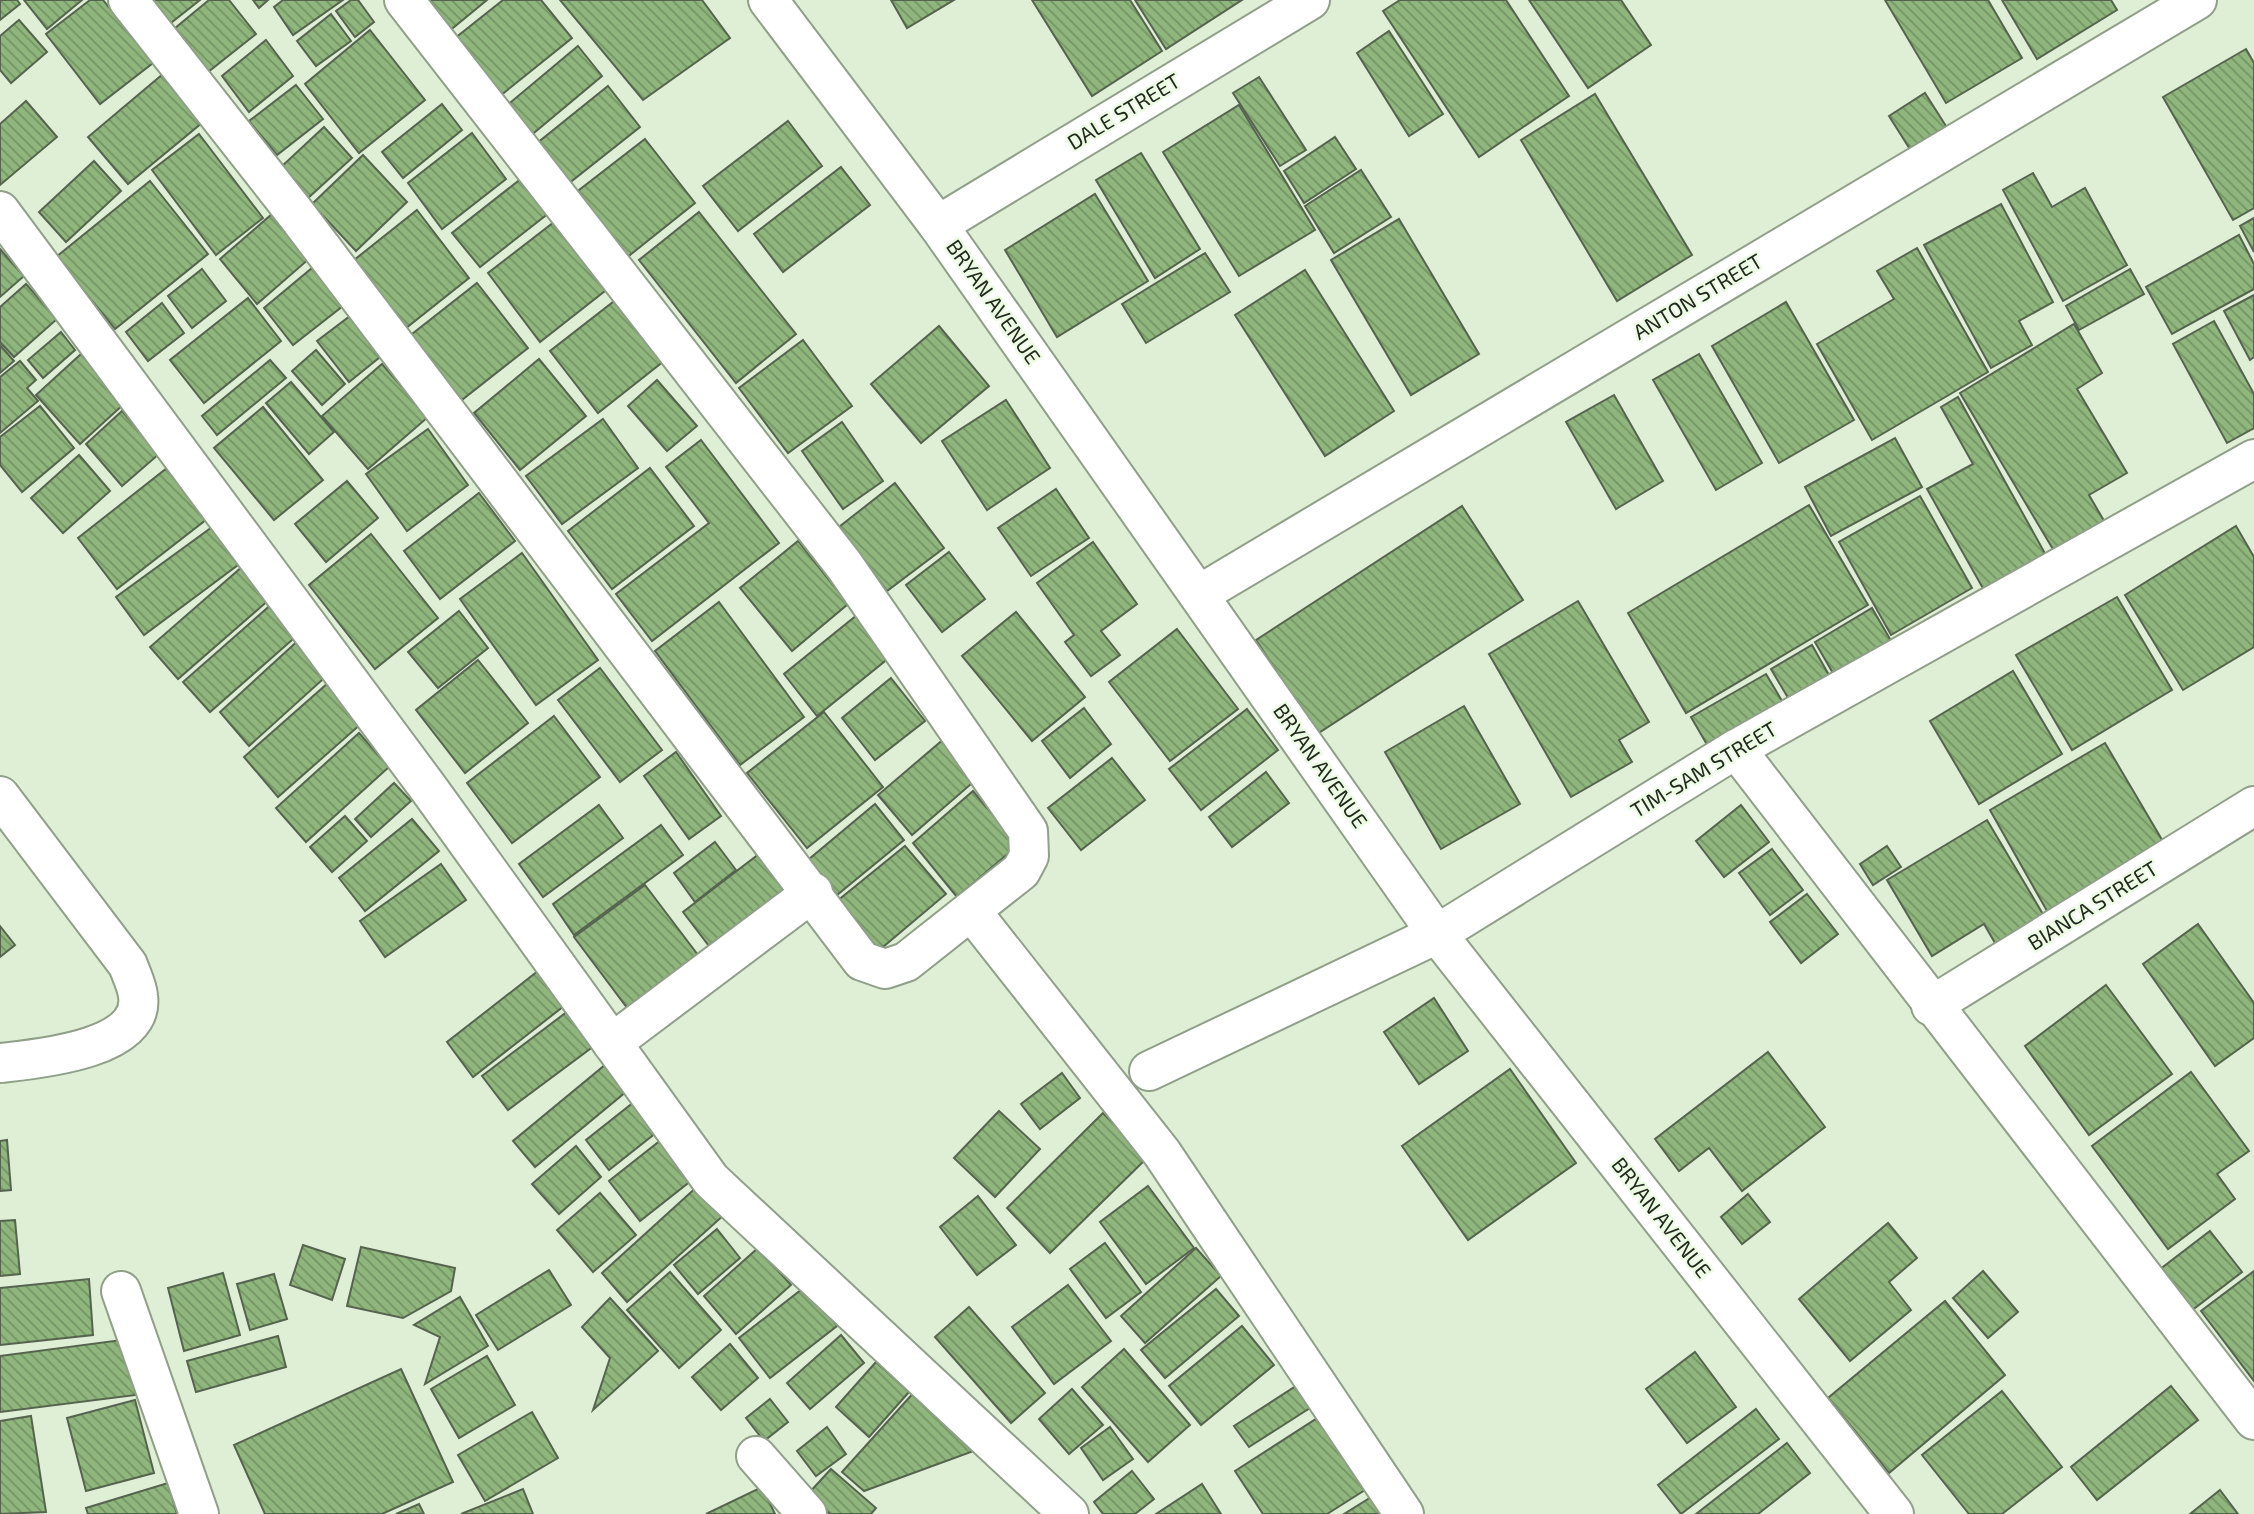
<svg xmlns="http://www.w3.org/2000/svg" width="2254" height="1514" font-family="'Exo 2',sans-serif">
<defs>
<pattern id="building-back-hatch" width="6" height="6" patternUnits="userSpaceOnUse" patternTransform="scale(1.75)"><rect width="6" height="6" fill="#8fb67c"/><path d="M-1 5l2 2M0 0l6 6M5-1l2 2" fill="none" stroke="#749465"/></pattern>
</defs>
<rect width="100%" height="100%" fill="#deefd6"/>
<g fill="url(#building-back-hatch)" stroke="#56644f" stroke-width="2">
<polygon points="0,0 17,0 20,4 0,20"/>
<polygon points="24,0 82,0 47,29"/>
<polygon points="90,0 103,0 153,63 100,104 46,34"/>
<polygon points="147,0 200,0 167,26"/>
<polygon points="209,0 229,0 256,34 208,72 174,29"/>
<polygon points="253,0 268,0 259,8"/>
<polygon points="283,0 343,0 293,35 274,7"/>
<polygon points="351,0 358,0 374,22 355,37 336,11"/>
<polygon points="423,0 487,0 448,32"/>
<polygon points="503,0 541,0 572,38 500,96 454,39"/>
<polygon points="560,0 702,0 730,38 643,100"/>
<polygon points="891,0 954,0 907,28"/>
<polygon points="1032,0 1130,0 1162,51 1092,96"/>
<polygon points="1135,0 1242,0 1166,49"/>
<polygon points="1400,0 1506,0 1569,96 1479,157 1383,11"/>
<polygon points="1529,0 1621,0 1651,45 1588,88"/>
<polygon points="1885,0 1988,0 2022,58 1946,103"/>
<polygon points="2002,0 2111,0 2117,10 2037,59"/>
<polygon points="331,14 351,41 316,66 297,41"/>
<polygon points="19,20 47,52 11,83 0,70 0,36"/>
<polygon points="370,30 425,100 359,153 305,84"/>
<polygon points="1389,31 1443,114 1409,136 1357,53"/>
<polygon points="266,40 293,76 249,112 222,76"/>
<polygon points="578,46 602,76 529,137 505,107"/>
<polygon points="2246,49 2254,63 2254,208 2233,220 2163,97"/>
<polygon points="163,74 203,122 128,184 88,137"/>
<polygon points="1259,77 1306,150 1280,166 1233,93"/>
<polygon points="296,85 323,119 277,155 249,121"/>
<polygon points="608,86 640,127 568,184 536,144"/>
<polygon points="1925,93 1951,134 1915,157 1889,116"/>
<polygon points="1595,94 1692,255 1617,301 1521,140"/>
<polygon points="26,101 57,137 0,185 0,124"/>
<polygon points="442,104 462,130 403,178 382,152"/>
<polygon points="1239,105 1315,230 1239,276 1163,152"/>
<polygon points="788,121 822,166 738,231 703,186"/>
<polygon points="324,127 352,158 308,198 280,168"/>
<polygon points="472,133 506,179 442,229 408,183"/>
<polygon points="199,134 263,218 216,255 152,170"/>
<polygon points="1335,137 1356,169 1304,203 1284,171"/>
<polygon points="645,139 695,203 625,259 574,194"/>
<polygon points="1141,153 1200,249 1155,278 1096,180"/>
<polygon points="363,155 407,202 356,251 312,204"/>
<polygon points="94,161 121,191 66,242 39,212"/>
<polygon points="841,167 870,205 783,272 754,234"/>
<polygon points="1361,170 1391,217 1334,253 1305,206"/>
<polygon points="2033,173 2052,207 2085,188 2127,265 2063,301 2003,190"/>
<polygon points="527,174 554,209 480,267 452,233"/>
<polygon points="150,181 208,254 115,329 56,257"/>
<polygon points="1095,194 1148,281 1057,337 1005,250"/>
<polygon points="2001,204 2053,302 2019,321 2032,345 1991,368 1924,245"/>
<polygon points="417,210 469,278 396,336 344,268"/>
<polygon points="699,212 796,334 736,383 639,260"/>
<polygon points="272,214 310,258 257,304 220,259"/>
<polygon points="2254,218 2254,252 2240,226"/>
<polygon points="558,219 610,287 540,342 488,273"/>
<polygon points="1399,219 1479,354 1411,395 1331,260"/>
<polygon points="2239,235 2254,264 2254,289 2172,334 2146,287"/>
<polygon points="1917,248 1988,372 1872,440 1817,344 1894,299 1877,271"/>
<polygon points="0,249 24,276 0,297"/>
<polygon points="1205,253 1230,292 1146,343 1122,304"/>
<polygon points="318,263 348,302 293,345 264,308"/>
<polygon points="202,269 226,301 192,328 168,296"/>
<polygon points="2130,269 2144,294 2079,330 2066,306"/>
<polygon points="1305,270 1394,411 1325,456 1235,315"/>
<polygon points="477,283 528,348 458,403 407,338"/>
<polygon points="26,284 57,319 14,357 0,342 0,307"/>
<polygon points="622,295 669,357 598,413 550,351"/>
<polygon points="2254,295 2254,357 2250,360 2224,311"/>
<polygon points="248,298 281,341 204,403 170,360"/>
<polygon points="1786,302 1854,420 1779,463 1712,346"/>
<polygon points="162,303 184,333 148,361 126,332"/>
<polygon points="354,313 385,353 349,382 317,341"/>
<polygon points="2214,321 2254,394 2254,428 2227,443 2173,344"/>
<polygon points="2074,324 2102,373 2077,389 2127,473 2089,495 2107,526 2057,556 1960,393"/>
<polygon points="939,326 989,386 921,443 871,384"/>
<polygon points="61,332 75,350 43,378 28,360"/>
<polygon points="803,340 852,406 788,453 739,388"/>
<polygon points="0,345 14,361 0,373"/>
<polygon points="316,350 345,384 322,405 292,371"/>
<polygon points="81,354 125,403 80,444 36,395"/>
<polygon points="1699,354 1762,463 1716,490 1653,380"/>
<polygon points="539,359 586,416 520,470 474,413"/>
<polygon points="270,360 286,378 217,435 202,416"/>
<polygon points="20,361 36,380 27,388 38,401 0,433 0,377"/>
<polygon points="382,364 428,417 368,469 322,416"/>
<polygon points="657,380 697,426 667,451 628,406"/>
<polygon points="291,382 334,432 309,454 266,403"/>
<polygon points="1614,395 1663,481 1616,509 1566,422"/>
<polygon points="1958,397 2047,557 1985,592 1927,489 1973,464 1941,407"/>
<polygon points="1006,400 1050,468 987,510 942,441"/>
<polygon points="40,406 74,448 22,492 0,465 0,437"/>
<polygon points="263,407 323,480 274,520 214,448"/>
<polygon points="122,411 159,454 122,486 86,444"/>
<polygon points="603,419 638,468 562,524 526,476"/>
<polygon points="842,422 883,481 843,509 802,451"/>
<polygon points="428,429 468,485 407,531 366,474"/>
<polygon points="1895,438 1922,487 1831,536 1805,487"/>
<polygon points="701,440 779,543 652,641 616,594 709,523 666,467"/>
<polygon points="79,455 110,491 63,533 31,498"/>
<polygon points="167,468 207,519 117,589 78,538"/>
<polygon points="650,468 694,526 612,589 568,531"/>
<polygon points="347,481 378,518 326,562 295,524"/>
<polygon points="895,483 944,548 887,591 839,527"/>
<polygon points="1056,489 1089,538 1031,576 998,528"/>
<polygon points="479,493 515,541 440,599 404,551"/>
<polygon points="1920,496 1972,588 1891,635 1839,542"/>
<polygon points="1809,505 1868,605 1686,713 1628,613"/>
<polygon points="1462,506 1523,600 1317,734 1256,640"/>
<polygon points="215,525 242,562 144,635 116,597"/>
<polygon points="2236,526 2254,557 2254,647 2183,690 2125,595"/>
<polygon points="371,534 438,618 375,669 309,585"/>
<polygon points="798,541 848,604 792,651 740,588"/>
<polygon points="1093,542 1137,604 1101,631 1120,655 1091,676 1065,642 1074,635 1037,583"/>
<polygon points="949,552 985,599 942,632 906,585"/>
<polygon points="522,553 598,660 536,705 460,599"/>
<polygon points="243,566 270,599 178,679 150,647"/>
<polygon points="2117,597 2172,690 2072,750 2016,655"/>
<polygon points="1578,601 1649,722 1619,740 1632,762 1571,797 1489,654"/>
<polygon points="719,602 804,717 740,765 655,651"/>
<polygon points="273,603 300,633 210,712 183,682"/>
<polygon points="1872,608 1894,646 1837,680 1815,642"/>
<polygon points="459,611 488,648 438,688 408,652"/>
<polygon points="862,611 895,653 817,716 784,674"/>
<polygon points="1016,612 1085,697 1032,741 962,656"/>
<polygon points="1177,629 1238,709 1170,761 1109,682"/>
<polygon points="302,637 332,671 249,746 220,712"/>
<polygon points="1812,645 1834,684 1794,708 1771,669"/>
<polygon points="478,660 528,723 465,773 416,710"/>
<polygon points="600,668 662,750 620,782 558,700"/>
<polygon points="2013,671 2062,754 1979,804 1930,721"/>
<polygon points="1766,674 1788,711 1713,755 1691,717"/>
<polygon points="891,678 925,721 875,760 842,718"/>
<polygon points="328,683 362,723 278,797 244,757"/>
<polygon points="1464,706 1520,804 1441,849 1385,752"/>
<polygon points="1084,708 1111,744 1070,778 1042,741"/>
<polygon points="1247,709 1278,750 1201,810 1169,769"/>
<polygon points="824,712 883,787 807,848 747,773"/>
<polygon points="554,716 600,777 512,843 467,783"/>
<polygon points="359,733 389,767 306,842 276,808"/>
<polygon points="945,738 978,778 912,835 878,795"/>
<polygon points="2105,743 2168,850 2051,918 1990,810"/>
<polygon points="676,752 721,816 689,839 644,776"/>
<polygon points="1112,758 1145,800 1081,850 1048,808"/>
<polygon points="1266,772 1289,803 1232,847 1209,817"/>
<polygon points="394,783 411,801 371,837 355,819"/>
<polygon points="973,791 1018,845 957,897 913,843"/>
<polygon points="875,804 904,840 837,895 808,860"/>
<polygon points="599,805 623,838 543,897 519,864"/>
<polygon points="1741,805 1769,842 1724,877 1696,841"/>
<polygon points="345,816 367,841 332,872 310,847"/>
<polygon points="412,819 439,851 365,911 339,878"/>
<polygon points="1987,820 2050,926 2002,955 1984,924 1932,956 1887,880"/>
<polygon points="661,825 683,855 574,935 553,904"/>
<polygon points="715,842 736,870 695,902 674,873"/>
<polygon points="905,846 946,894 877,952 836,902"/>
<polygon points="1887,846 1901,867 1873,885 1860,864"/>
<polygon points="1772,849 1803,890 1770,915 1739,873"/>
<polygon points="759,854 795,902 719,959 683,912"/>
<polygon points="441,864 466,900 385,957 360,921"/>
<polygon points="645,885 701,959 631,1013 574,937"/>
<polygon points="1807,894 1838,934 1801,963 1770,922"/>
<polygon points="2198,924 2254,1003 2254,1038 2215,1066 2143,964"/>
<polygon points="0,926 15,945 0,957"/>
<polygon points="538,971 564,1006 473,1077 447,1042"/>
<polygon points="2106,985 2172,1074 2089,1135 2025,1046"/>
<polygon points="1434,998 1468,1051 1419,1084 1384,1032"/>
<polygon points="572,1008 598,1043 508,1110 482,1076"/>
<polygon points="1768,1052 1825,1127 1742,1191 1709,1148 1679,1171 1655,1139"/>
<polygon points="611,1060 633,1086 535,1167 513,1141"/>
<polygon points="1510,1069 1576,1163 1468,1240 1402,1146"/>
<polygon points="2191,1072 2249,1151 2217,1174 2235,1199 2168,1249 2092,1146"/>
<polygon points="1062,1073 1080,1098 1040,1129 1021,1104"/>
<polygon points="634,1102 657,1132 609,1170 586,1140"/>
<polygon points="999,1111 1040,1149 995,1197 954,1158"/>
<polygon points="1103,1113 1147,1158 1050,1253 1007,1208"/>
<polygon points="7,1140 11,1190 0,1191 0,1141"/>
<polygon points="661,1140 692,1180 640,1221 609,1181"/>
<polygon points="576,1146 601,1177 559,1214 532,1184"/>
<polygon points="699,1185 725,1214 627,1302 602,1273"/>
<polygon points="1148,1186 1194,1248 1146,1284 1100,1222"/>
<polygon points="600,1193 636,1235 593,1272 557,1230"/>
<polygon points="1748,1194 1770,1222 1742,1244 1721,1217"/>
<polygon points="978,1196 1016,1245 977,1275 940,1227"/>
<polygon points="15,1220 20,1274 0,1276 0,1221"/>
<polygon points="1888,1223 1917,1258 1889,1282 1911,1310 1850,1361 1799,1299"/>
<polygon points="717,1229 740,1258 698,1294 674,1265"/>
<polygon points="2210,1231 2242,1272 2191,1311 2159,1270"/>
<polygon points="1105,1243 1141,1292 1106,1318 1070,1269"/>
<polygon points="303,1245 345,1259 332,1300 290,1285"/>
<polygon points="361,1247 455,1268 451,1291 403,1318 347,1306"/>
<polygon points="758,1248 791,1285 736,1334 704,1296"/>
<polygon points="1196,1248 1221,1276 1145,1343 1121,1316"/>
<polygon points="549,1270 571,1305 498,1350 476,1315"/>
<polygon points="1983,1271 2018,1312 1988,1338 1953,1298"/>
<polygon points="2254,1271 2254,1381 2201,1311"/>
<polygon points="670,1272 721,1330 679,1368 627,1310"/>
<polygon points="223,1273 240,1335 184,1351 168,1288"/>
<polygon points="274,1274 287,1319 250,1330 237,1284"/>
<polygon points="89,1279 93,1335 0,1345 0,1288"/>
<polygon points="1068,1285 1111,1341 1054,1384 1012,1327"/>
<polygon points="806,1286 837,1326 770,1378 739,1338"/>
<polygon points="1216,1289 1239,1316 1165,1378 1141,1350"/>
<polygon points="460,1297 488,1346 425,1384 440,1337 414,1325"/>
<polygon points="610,1298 658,1351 593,1410 610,1358 582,1327"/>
<polygon points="1945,1301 2005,1375 1889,1473 1828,1398"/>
<polygon points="969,1307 1045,1393 1011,1423 935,1337"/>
<polygon points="1242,1326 1274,1365 1201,1425 1169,1386"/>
<polygon points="841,1335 864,1363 810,1409 787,1383"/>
<polygon points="278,1336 286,1367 196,1392 187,1361"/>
<polygon points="129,1339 136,1395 0,1412 0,1356"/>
<polygon points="730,1344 758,1378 721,1410 692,1377"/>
<polygon points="1124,1349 1190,1425 1148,1462 1082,1387"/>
<polygon points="1695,1352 1736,1407 1687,1443 1646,1389"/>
<polygon points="487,1356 515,1405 459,1438 431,1389"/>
<polygon points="876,1362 909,1392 869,1437 836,1407"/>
<polygon points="401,1369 453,1482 382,1514 265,1514 234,1445"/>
<polygon points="1296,1386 1310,1408 1249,1447 1234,1426"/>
<polygon points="2171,1386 2198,1420 2097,1500 2071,1467"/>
<polygon points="917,1389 982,1448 864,1491 842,1472"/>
<polygon points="1072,1389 1103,1425 1069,1454 1039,1419"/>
<polygon points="2002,1391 2062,1467 2002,1514 1969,1514 1922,1455"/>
<polygon points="770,1399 788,1422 764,1441 746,1418"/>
<polygon points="135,1400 154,1473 86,1491 67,1418"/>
<polygon points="1756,1409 1779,1439 1681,1514 1658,1485"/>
<polygon points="532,1412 558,1458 485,1501 458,1455"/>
<polygon points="31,1416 46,1512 0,1514 0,1421"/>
<polygon points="1319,1417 1365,1490 1327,1514 1263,1514 1235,1471"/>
<polygon points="827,1427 846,1454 816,1476 797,1451"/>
<polygon points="1110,1427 1133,1459 1103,1480 1081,1448"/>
<polygon points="1787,1443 1810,1473 1758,1514 1696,1514"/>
<polygon points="831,1469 876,1508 871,1514 830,1514 808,1494"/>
<polygon points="1132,1471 1154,1499 1135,1514 1103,1514 1094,1502"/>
<polygon points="168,1483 177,1514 88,1514 86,1508"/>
<polygon points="1202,1484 1221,1514 1156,1514"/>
<polygon points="762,1487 775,1514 706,1514"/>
<polygon points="523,1489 533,1514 461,1514"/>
<polygon points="1384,1489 1400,1514 1344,1514"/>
<polygon points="2220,1490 2238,1514 2190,1514"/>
<polygon points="419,1504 424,1514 396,1514"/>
</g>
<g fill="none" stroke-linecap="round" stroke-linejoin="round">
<g stroke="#8f9f88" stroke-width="42">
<g id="minor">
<polyline points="128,0 296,214 862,961 885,969 906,962 1021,871 1029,856 1028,831 844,565 404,0"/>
<polyline points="768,0 938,225 1437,934 1894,1514"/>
<polyline points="0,211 429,789 711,1180 1069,1514"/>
<polyline points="938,225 1310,0"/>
<polyline points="1200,594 2197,0"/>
<polyline points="1736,749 2254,1420"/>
<path d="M0,796L128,965C131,974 137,985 138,996C146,1050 35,1059 0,1063"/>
<polyline points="972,912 1162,1153 1404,1514"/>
<polyline points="1931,1006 2254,806"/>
<polyline points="612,1043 813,892"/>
<polyline points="1149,1071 1437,934 1736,749 2254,459"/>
<polyline points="121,1291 199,1514"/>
<polyline points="756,1456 807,1514"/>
</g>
</g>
<use href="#minor" stroke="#fff" stroke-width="38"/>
</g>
<g text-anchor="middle" stroke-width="5" stroke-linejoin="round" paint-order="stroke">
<g font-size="21" fill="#22281f" stroke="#ebfce3">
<text transform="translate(1124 112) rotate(-31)" y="7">DALE STREET</text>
<text transform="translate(1698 297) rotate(-31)" y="7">ANTON STREET</text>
<text transform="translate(993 302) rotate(55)" y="7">BRYAN AVENUE</text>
<text transform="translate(1320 766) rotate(55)" y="7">BRYAN AVENUE</text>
<text transform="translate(1704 770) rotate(-31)" y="7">TIM-SAM STREET</text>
<text transform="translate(2093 906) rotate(-32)" y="7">BIANCA STREET</text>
<text transform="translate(1661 1218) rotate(52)" y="7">BRYAN AVENUE</text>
</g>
</g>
</svg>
